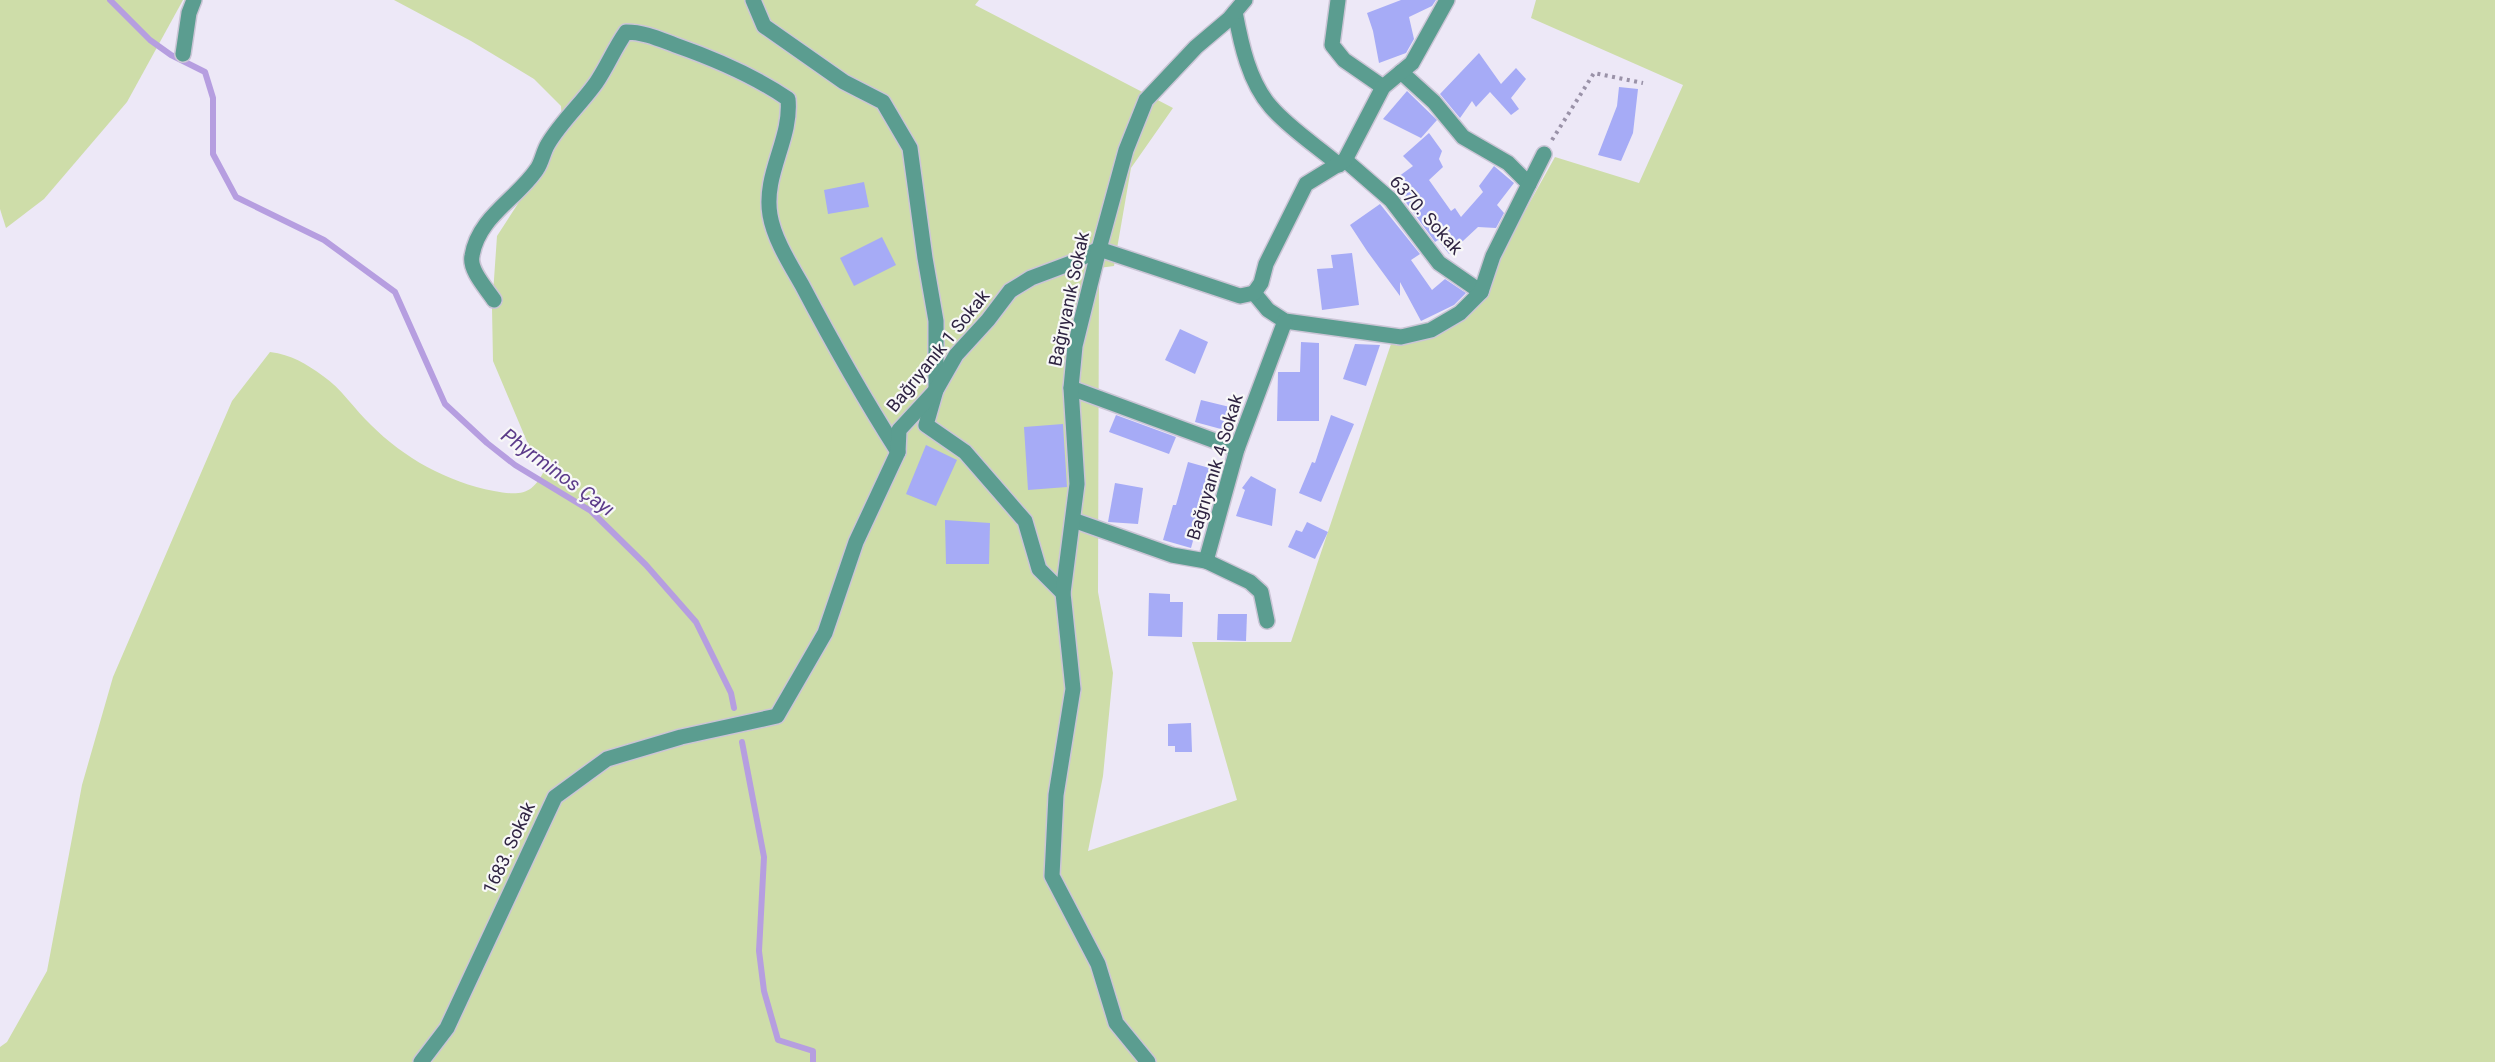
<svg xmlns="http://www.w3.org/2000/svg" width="2495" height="1062" font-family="Roboto,sans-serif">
<rect width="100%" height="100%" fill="#ede8f7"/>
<g fill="#cedda9">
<polygon points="0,0 183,0 127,102 44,199 6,228 0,209"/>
<path d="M394,0H979L975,5L1173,108L1131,168L1114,266L1099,268L1098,592L1113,673L1103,776L1088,851L1237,800L1192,642H1291L1391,344L1449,327L1485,283L1555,157L1639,183L1683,85L1531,18L1536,0H2495V1062H0V1047L7,1042L47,971L82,785L113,677L232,401L270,352C292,355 305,363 323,376C341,388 355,410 371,425C404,458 447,482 494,491C520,496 533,495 545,469L528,444L493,361L492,308L497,236L563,134L561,106L534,79L471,41Z"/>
</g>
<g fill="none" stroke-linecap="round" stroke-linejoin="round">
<g stroke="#b69ee0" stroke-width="6">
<polyline points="110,0 150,40 171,55 205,72 213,98 213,154 236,197 324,240 395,292 445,404 487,443 515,465 591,511 646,565 696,622 731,693 734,708"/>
<polyline points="742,742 764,857 759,951 764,991 778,1040 813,1051 813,1062"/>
</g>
</g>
<g fill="#a6abf6">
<polygon points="1401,0 1436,0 1432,6 1409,17 1414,39 1406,53 1379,63 1373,31 1367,13"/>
<polygon points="1479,53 1501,84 1516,68 1526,79 1511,98 1519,109 1511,115 1490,92 1476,107 1472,101 1460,118 1440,94"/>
<polygon points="1619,87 1638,89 1633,133 1621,161 1598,155 1617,106"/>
<polygon points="1407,91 1437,120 1421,138 1383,119"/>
<polygon points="1429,133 1442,151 1439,159 1443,167 1429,180 1451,211 1455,208 1461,217 1483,192 1479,186 1494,166 1514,183 1497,205 1504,213 1496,228 1478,227 1449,254 1438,240 1435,242 1391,182 1413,166 1403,156"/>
<polygon points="864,182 869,207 828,214 824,190"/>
<polygon points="1380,204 1420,254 1411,260 1432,290 1445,279 1466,293 1454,305 1421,321 1400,282 1400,296 1367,251 1350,225"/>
<polygon points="882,237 896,265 854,286 840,258"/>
<polygon points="1352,253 1359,305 1322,310 1317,269 1333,268 1331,255"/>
<polygon points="1180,329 1208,342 1195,374 1165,360"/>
<polygon points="1301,342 1319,343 1319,421 1277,421 1278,372 1300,372"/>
<polygon points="1355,344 1380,345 1366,386 1343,379"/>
<polygon points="1201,400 1238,409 1232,432 1195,422"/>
<polygon points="1116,415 1176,437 1169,454 1109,432"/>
<polygon points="1331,415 1354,424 1321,502 1299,493 1312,462 1315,463"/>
<polygon points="1063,424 1067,487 1028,490 1024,427"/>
<polygon points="926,445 957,460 936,506 906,494"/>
<polygon points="1188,462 1213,469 1191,548 1163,540 1173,505 1176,505"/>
<polygon points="1251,476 1276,489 1272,526 1236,516 1245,490 1242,488"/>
<polygon points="1115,483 1143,488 1138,524 1108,522"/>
<polygon points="945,520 990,523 989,564 946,564"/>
<polygon points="1307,522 1328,532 1315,559 1288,547 1296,530 1302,532"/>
<polygon points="1149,593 1170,594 1170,602 1183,602 1182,637 1148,636"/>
<polygon points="1218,614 1247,614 1246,641 1217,640"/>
<polygon points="1191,723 1192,752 1175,752 1175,746 1168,746 1168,724"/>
</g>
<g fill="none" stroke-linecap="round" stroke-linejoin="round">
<g stroke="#cbc5d6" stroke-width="18">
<g id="street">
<polyline points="753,0 764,26 844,82 883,102 910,148 925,258 936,321 936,390 926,425 965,452 1025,521 1039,569 1063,593"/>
<polyline points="1338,0 1332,45 1344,60 1383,87"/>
<path d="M1235,12C1241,44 1249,82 1271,107C1290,129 1317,146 1339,165"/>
<polyline points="183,54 189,13 194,0"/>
<polyline points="1401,72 1434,102 1463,137 1508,163 1529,184"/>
<polyline points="1345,160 1391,200 1439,263 1481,292"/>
<polyline points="1254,293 1268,310 1285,321 1401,337 1431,330 1460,313 1481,292 1493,256 1544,154"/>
<polyline points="1254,293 1261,283 1266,264 1306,184 1345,160 1383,87 1412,63 1447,0"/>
<path d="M494,300C486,288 469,270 472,256C478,217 517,199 537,169C542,162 543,152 548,144C561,122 581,104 596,83C607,67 614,49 626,32C644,32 659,39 675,45C715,59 753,75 788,99C792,139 763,174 770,215C774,239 790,264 802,285C832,342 863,397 898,452"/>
<polyline points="1071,388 1237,449"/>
<polyline points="1073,520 1172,555 1206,561 1237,449 1285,321"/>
<polyline points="1206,561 1250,582 1261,592 1267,621"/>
<polyline points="421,1062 447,1028 555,797 607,759 681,737 777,716 825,633 856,542 898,452 899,430 936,390 956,355 988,320 1010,291 1031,278 1071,263 1099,249 1240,296 1254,293"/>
<polyline points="1148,1062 1116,1023 1098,964 1052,876 1056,795 1073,689 1063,593 1077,484 1071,388 1075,346 1099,249 1126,150 1146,100 1196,47 1229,19 1245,0"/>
</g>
</g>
<polyline stroke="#9a92a8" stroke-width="4" stroke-dasharray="3 4.5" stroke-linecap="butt" points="1552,140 1594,73 1643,83"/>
<use href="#street" stroke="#5b9d90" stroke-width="15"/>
</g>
<g text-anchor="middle" stroke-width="4.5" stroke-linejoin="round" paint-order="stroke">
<g font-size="18" fill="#2f2442" stroke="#f8f8f8">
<text transform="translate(1426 215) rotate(48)" y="6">6370. Sokak</text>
<text transform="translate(1069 299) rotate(-78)" y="6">Bağrıyanık Sokak</text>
<text transform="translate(938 351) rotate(-51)" y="6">Bağrıyanık 1 Sokak</text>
<text transform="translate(1215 467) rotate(-73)" y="6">Bağrıyanık 4 Sokak</text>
<text transform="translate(509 848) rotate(-65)" y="6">1683. Sokak</text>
</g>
<g font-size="20" font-style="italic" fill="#5c3c8a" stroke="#f8f8f8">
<text transform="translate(558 472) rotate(36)" y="7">Phyrminos Çayı</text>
</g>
</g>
</svg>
